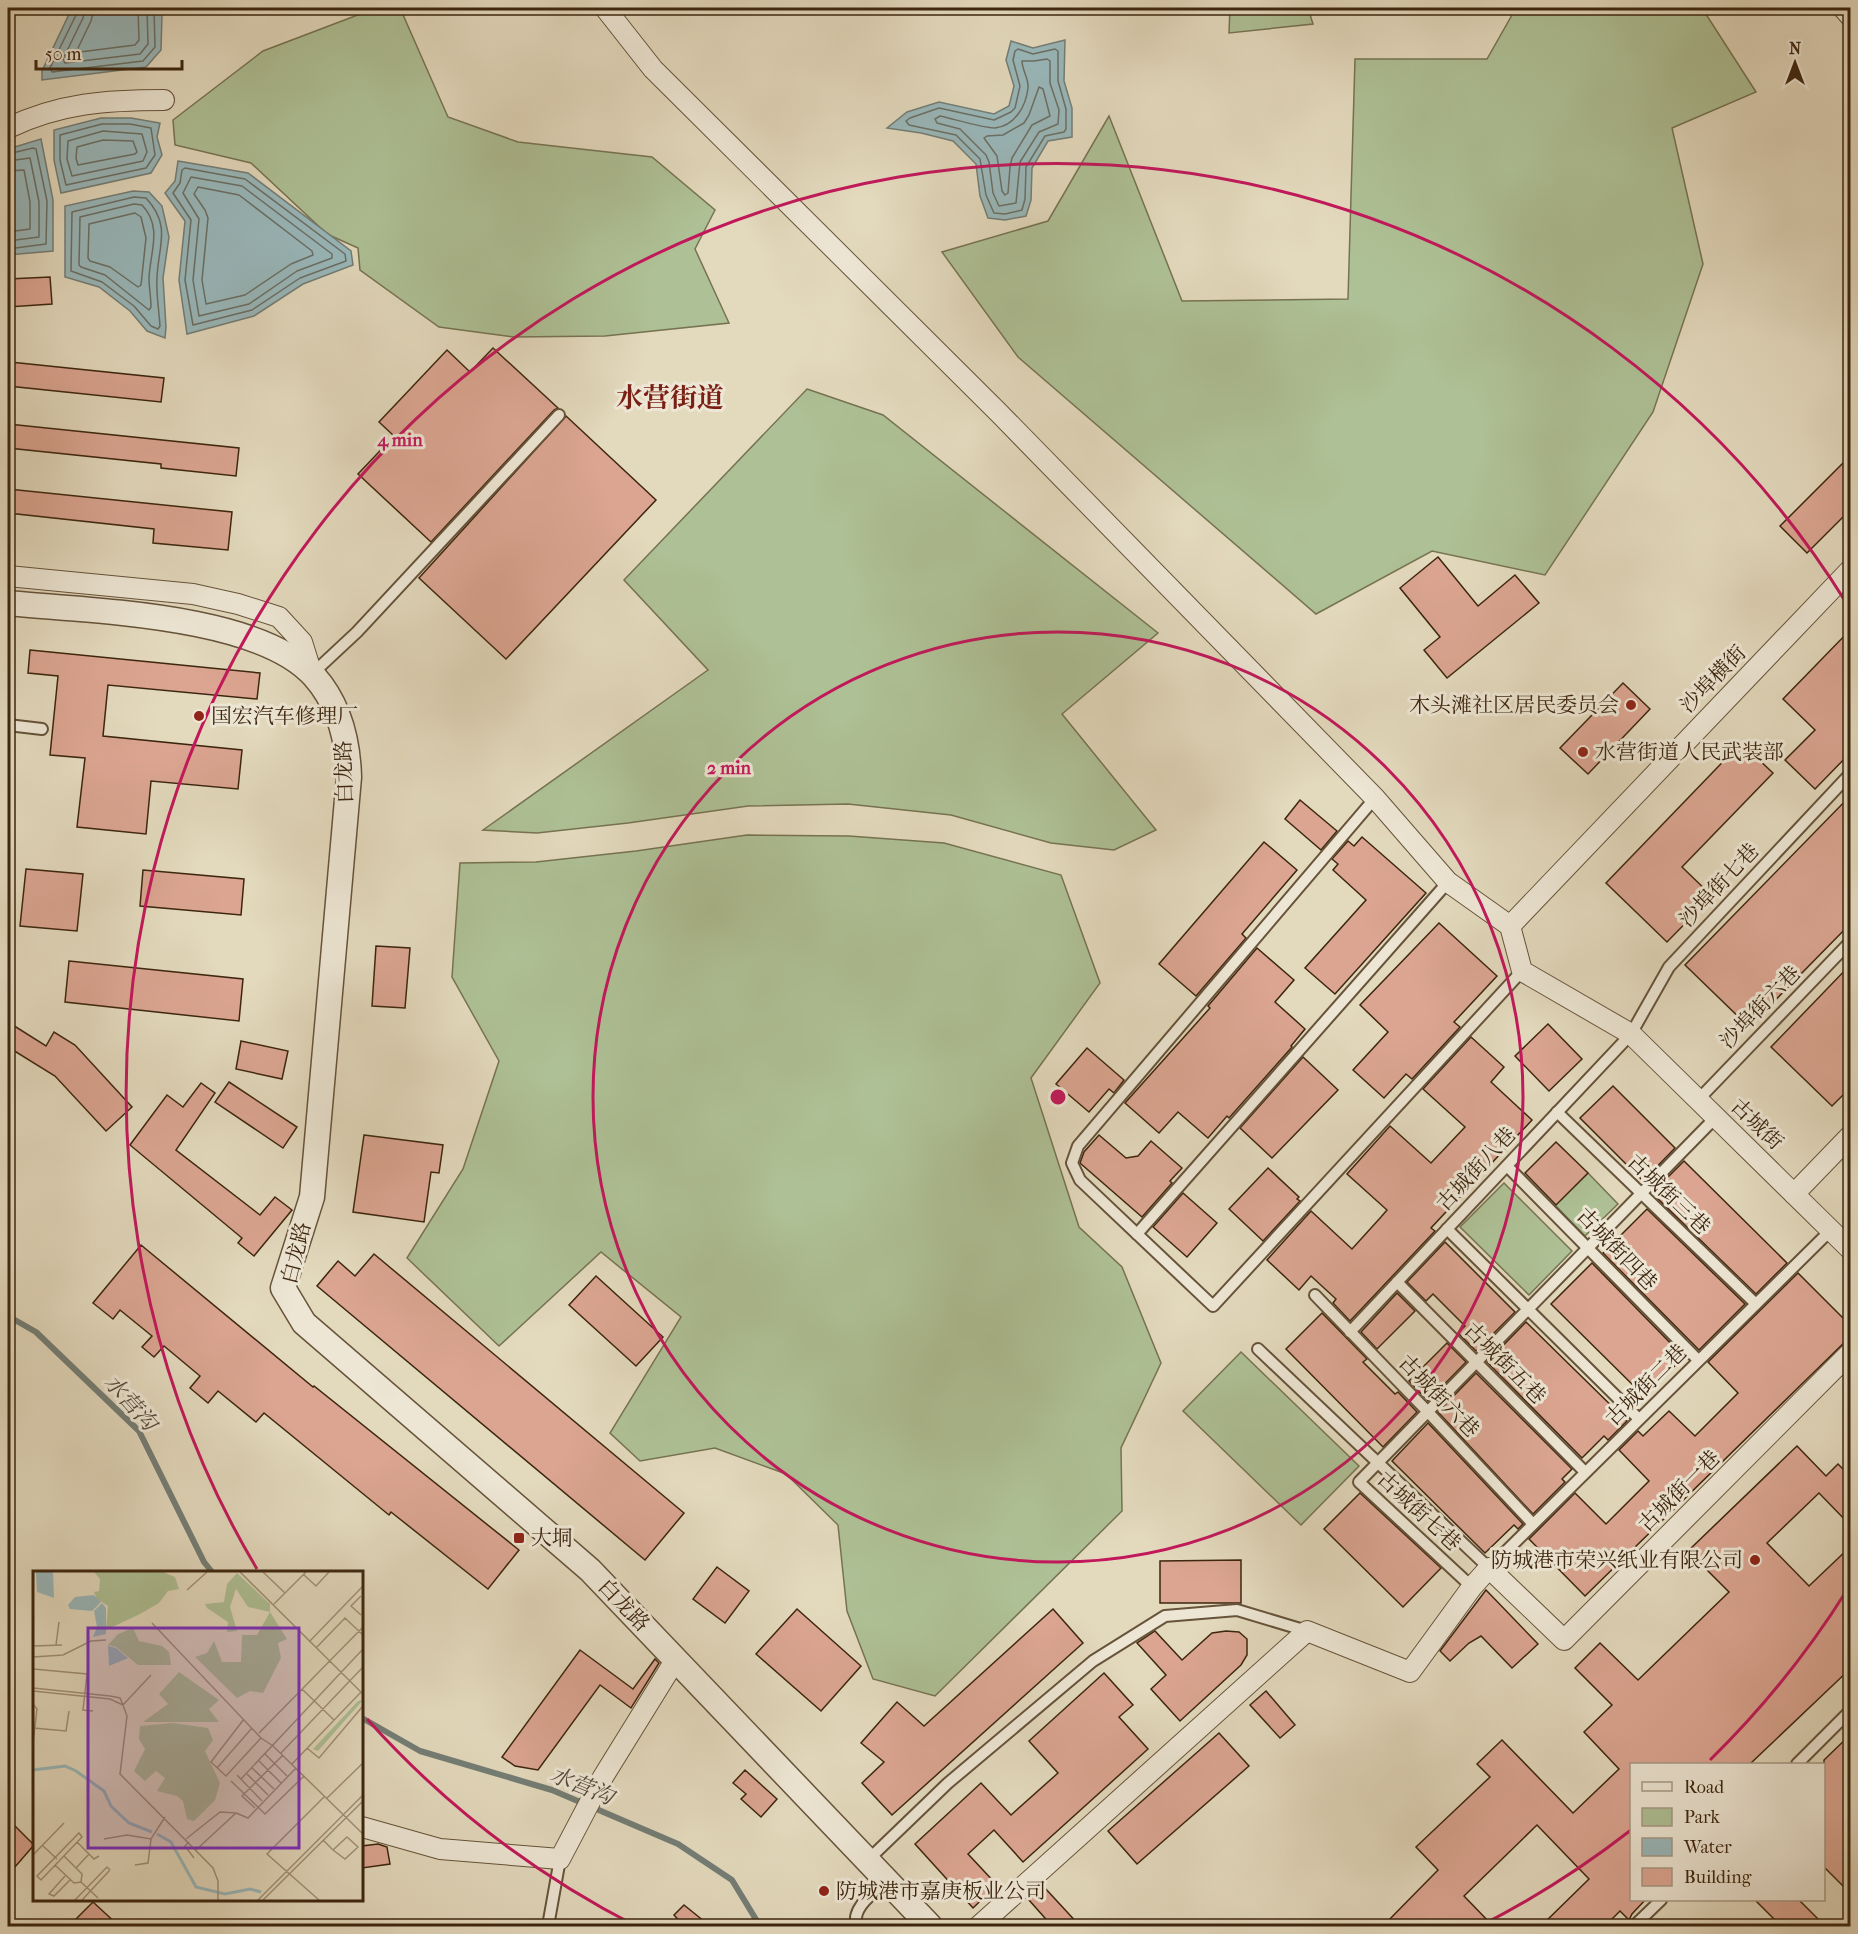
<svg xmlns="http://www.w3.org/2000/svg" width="1858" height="1934" font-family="'IM FELL French Canon','Noto Serif SC',serif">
<rect width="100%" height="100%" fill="#e3d9bd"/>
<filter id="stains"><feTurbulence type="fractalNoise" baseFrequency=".00333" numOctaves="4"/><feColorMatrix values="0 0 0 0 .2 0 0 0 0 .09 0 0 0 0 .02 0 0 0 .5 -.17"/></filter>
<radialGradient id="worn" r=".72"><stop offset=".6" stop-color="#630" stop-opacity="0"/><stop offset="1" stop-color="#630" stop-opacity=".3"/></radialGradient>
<g fill="#aec095" stroke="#767352" stroke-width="1.5">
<polygon points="376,8 400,8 448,117 518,142 652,157 715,210 695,249 729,323 605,336 514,337 439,327 360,270 358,248 327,234 251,163 175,145 173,120 263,51"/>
<polygon points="1230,8 1308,8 1313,24 1229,33"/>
<polygon points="1516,8 1702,8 1756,92 1672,128 1703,264 1653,412 1545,575 1432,551 1316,614 1018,357 942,252 1048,221 1109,116 1182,301 1348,299 1355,59 1487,59"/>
<polygon points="807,389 883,415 1158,633 1062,714 1156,830 1114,850 1051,843 951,815 848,804 748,806 628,823 537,833 483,830 708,670 624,580"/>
<polygon points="747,835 849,836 944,843 1061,875 1100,983 1031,1078 1079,1227 1122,1267 1161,1363 1121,1448 1122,1511 935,1696 873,1679 847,1611 838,1525 786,1474 715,1448 640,1461 610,1433 681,1317 601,1252 499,1346 407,1258 463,1169 499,1061 452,977 460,863 536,862 636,851"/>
<polygon points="1588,1173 1618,1204 1585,1236 1555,1205"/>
<polygon points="1504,1183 1572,1251 1529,1295 1460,1227"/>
<polygon points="1241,1352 1359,1466 1301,1525 1183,1411"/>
</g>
<g fill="#99b8bb" stroke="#747e76" stroke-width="1.5">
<polygon points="72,8 160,8 162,14 161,50 146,67 42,80 42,71"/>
<polygon points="1065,40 1064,81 1072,108 1072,137 1048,141 1032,168 1031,200 1026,216 1005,220 988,218 980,196 976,164 953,141 921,133 887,128 907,112 939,102 994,114 1009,106 1014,86 1006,60 1011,41 1033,48"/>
<polygon points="101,118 131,118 160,123 157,137 162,155 151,173 61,193 54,160 54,130"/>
<polygon points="41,139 53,200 53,251 8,255 8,149"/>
<polygon points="178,161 248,173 351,251 353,265 303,284 254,316 187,334 179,280 185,221 165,193 175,181"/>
<polygon points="133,191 149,192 162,206 169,237 163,278 166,327 165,338 147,331 130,311 99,287 65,277 65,206"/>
</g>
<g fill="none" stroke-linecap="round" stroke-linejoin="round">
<g stroke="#6b6f65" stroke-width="1.5">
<polyline points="77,8 76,15 50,68 52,72 143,61 155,47 154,8"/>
<polyline points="85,8 83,18 63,59 65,63 140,54 148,44 147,8"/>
<polyline points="94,8 91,21 78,48 80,52 135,45 139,40 138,8"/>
<polygon points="1018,49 1033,54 1055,49 1058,51 1058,81 1066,109 1066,129 1064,132 1045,136 1026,167 1025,199 1022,210 1005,214 994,213 986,195 980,159 956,135 909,125 906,121 910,118 939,108 994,120 1011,112 1015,108 1020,86 1013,60 1015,51"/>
<path d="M1047,59L1050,61V83L1059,110L1058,124L1039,132L1020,162L1016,203L999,206L993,193L989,162L986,155L960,129L937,123L935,119L940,116C954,119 983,128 995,128C1015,126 1026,106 1028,88C1029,79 1022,70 1022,61H1034Z"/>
<polygon points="1039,87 1043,89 1050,116 1032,125 1012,158 1010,167 1008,193 1005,195 1002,191 997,156 984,138 987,136 1003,135 1024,123 1029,115"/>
<polygon points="102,124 130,124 151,128 155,155 146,168 66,185 60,160 60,135"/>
<polygon points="103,131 142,134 147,152 143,161 72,176 67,159 68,141"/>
<polygon points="103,140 133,141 137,152 135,154 78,165 76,158 77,147"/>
<polyline points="8,154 33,148 36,149 47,201 46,244 8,249"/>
<polyline points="8,161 30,158 39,202 39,237 8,241"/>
<polygon points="185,168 245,179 345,254 346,261 300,278 252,310 193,325 185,280 191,220 173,193 180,183 182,170"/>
<polyline points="8,171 24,170 30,202 30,229 8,232"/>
<polygon points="191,177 242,186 332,254 332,258 297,271 249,304 199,316 193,280 199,219 183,193"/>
<polygon points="198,187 239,195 312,251 313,255 291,264 245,295 206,304 202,280 208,218 205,210 194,194"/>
<path d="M134,197L146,198C172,226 158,246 157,278C156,294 159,310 160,326L158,329L151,326L134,306L102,282L71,271L72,212Z"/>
<path d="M134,204L142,205C163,227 150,252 149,278C149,288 151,297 151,307L149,310L105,275L81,267L79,265L80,217Z"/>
<polygon points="135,213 141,217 146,238 141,285 138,287 110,267 90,261 88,258 89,224"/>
</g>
<g stroke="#747e76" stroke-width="6">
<polyline points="8,1316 36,1332 139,1431 204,1562 212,1572"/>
<polyline points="362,1718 420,1751 552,1790 678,1844 732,1880 760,1926"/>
</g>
</g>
<g fill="#dba591" stroke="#3d260f" stroke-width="1.5">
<polygon points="50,277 52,304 8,307 8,279"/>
<polygon points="493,348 558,408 554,410 431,542 358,474 394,436 379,422 447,350 470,372"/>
<polygon points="10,362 164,378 161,402 8,386"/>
<polygon points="566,416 656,500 506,659 419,578"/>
<polygon points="8,424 239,448 236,476 161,468 161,464 8,448"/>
<polygon points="1851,455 1851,509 1807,553 1780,526"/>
<polygon points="8,489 232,512 228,550 153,543 154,529 8,513"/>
<polygon points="1438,557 1478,606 1515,575 1539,603 1447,678 1424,650 1440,637 1400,588"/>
<polygon points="1851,629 1851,752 1815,789 1785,760 1815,730 1783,699"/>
<polygon points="30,650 260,673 257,699 108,685 103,736 242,750 238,789 151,781 146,834 77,827 85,758 50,755 58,676 28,673"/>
<polygon points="1623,683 1650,709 1588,774 1560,748"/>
<polygon points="1741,743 1773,773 1682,867 1712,896 1667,942 1606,883"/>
<polygon points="1851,795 1851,923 1749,1027 1685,965"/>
<polygon points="1300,800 1337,831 1321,850 1285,819"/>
<polygon points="1362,837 1426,893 1335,994 1305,968 1366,900 1333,870 1338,864 1332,859 1348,841 1354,846"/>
<polygon points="1264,842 1297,870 1242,934 1246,938 1196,996 1159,964"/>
<polygon points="26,869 83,874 77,931 20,926"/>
<polygon points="143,870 244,879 241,915 140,906"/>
<polygon points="1439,923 1497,976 1454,1022 1460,1027 1412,1079 1406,1074 1384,1098 1353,1070 1388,1032 1360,1005"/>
<polygon points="376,946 410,948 405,1008 372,1006"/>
<polygon points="1257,948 1294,980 1275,1002 1305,1029 1291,1046 1292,1047 1229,1118 1227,1116 1208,1138 1178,1112 1159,1133 1125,1103 1210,1008 1208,1006"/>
<polygon points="69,961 243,979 239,1021 65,1002"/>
<polygon points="1851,964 1851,1087 1832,1106 1771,1047"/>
<polygon points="8,1022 46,1046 54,1032 75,1045 132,1107 106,1131 55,1076 8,1047"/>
<polygon points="1548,1024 1582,1059 1549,1091 1515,1056"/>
<polygon points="1471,1037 1504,1067 1491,1082 1532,1120 1431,1228 1435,1231 1350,1321 1333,1303 1336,1299 1311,1276 1299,1290 1267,1260 1311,1211 1352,1249 1381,1217 1387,1210 1347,1174 1390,1126 1431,1163 1465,1127 1423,1089"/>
<polygon points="241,1041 288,1051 282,1079 236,1069"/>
<polygon points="1087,1048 1124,1080 1114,1093 1109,1089 1089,1112 1056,1084"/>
<polygon points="1303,1057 1338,1090 1272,1158 1240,1128"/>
<polygon points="229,1082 297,1127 283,1148 215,1102"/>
<polygon points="201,1083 215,1093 176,1150 260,1215 275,1197 292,1210 254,1256 238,1243 242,1238 130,1145 167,1095 183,1107"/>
<polygon points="1613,1086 1675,1148 1643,1181 1580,1118"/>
<polygon points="364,1135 443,1145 439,1173 431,1172 424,1222 353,1212"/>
<polygon points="1099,1135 1126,1158 1138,1156 1151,1141 1182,1168 1170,1181 1172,1183 1142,1217 1080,1163 1084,1152"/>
<polygon points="1556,1142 1588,1173 1556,1205 1525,1173"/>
<polygon points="1684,1161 1787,1263 1756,1294 1657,1198 1658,1196 1653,1192"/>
<polygon points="1268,1168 1299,1197 1297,1199 1300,1201 1263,1241 1229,1209"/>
<polygon points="1183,1193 1217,1223 1187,1257 1153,1227"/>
<polygon points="1647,1209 1745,1304 1699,1350 1603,1253"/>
<polygon points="1445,1242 1515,1312 1476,1351 1458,1333 1465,1326 1433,1294 1426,1301 1407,1282"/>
<polygon points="141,1245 313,1387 314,1386 519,1550 488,1589 391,1512 389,1515 264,1413 256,1422 218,1391 208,1403 190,1388 200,1376 164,1346 154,1357 142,1347 152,1336 120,1310 113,1319 93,1303"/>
<polygon points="374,1254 684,1513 645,1560 317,1286 338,1261 355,1276"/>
<polygon points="1592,1263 1684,1357 1644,1396 1551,1304"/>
<polygon points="1798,1273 1851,1326 1851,1336 1585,1596 1529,1539 1575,1493 1606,1524 1649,1481 1619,1450 1638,1431 1643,1436 1669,1411 1695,1436 1738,1393 1708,1362"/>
<polygon points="596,1276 663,1337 636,1366 569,1305"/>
<polygon points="1397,1293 1415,1311 1377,1349 1361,1332"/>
<polygon points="1322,1313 1367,1359 1363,1362 1395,1394 1398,1392 1417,1412 1383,1447 1286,1349"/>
<polygon points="1526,1322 1627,1421 1608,1440 1604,1436 1582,1458 1487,1362"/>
<polygon points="1447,1343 1466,1362 1428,1401 1409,1381"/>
<polygon points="1476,1373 1572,1469 1562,1479 1565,1482 1533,1514 1438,1412"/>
<polygon points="1428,1423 1523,1524 1518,1529 1514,1525 1485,1553 1392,1461"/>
<polygon points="1797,1446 1826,1476 1838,1464 1851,1477 1851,1526 1819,1493 1767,1543 1809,1586 1851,1546 1851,1668 1750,1764 1632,1764 1632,1899 1646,1899 1632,1914 1629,1920 1620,1911 1605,1926 1541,1926 1589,1879 1537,1825 1464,1896 1493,1926 1383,1926 1438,1870 1416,1847 1490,1777 1477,1764 1502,1740 1573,1813 1619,1769 1584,1732 1612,1705 1575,1668 1600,1643 1638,1680 1729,1592 1688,1551"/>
<polygon points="1360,1493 1441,1568 1403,1607 1324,1529"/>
<polygon points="1241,1560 1241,1603 1160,1603 1160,1561"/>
<polygon points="717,1567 749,1591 725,1623 693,1599"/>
<polygon points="1486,1590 1538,1644 1512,1668 1481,1636 1469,1643 1450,1661 1440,1651"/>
<polygon points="797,1609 861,1666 821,1711 756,1654"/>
<polygon points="1053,1609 1083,1643 892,1815 862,1783 884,1762 861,1743 897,1702 924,1726"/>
<polygon points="1155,1631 1182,1660 1212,1633 1226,1631 1239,1632 1247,1639 1247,1655 1241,1665 1180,1721 1151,1689 1166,1675 1137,1643"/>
<polygon points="580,1650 633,1689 655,1659 659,1663 631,1708 600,1685 538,1770 515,1766 502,1757"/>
<polygon points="1104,1673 1133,1705 1119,1717 1148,1749 1023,1862 994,1830 968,1854 997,1885 973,1908 915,1844 981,1783 1011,1815 1058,1773 1029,1741"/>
<polygon points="1266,1691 1295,1725 1280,1738 1250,1705"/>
<polygon points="1219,1733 1249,1766 1137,1864 1108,1831"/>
<polygon points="1851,1734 1851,1894 1824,1867 1824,1760"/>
<polygon points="745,1770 777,1799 761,1817 741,1799 746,1794 733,1783"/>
<polygon points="8,1819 34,1845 8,1875"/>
<polygon points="378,1844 387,1847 390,1864 362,1868 362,1846"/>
<polygon points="1044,1887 1080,1926 1052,1926 1029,1900"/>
<polygon points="1754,1899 1798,1899 1825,1926 1781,1926"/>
<polygon points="93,1902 119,1926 69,1926"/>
<polygon points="684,1905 710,1926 684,1926 674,1915"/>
</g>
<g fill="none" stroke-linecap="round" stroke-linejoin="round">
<g stroke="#66533a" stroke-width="14">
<g id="service">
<polyline points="312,674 357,632 559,415"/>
<polyline points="8,725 42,729"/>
<polyline points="1375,798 1078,1146 1072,1163 1080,1180 1213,1306 1522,971"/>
<polyline points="1698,1100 1850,942"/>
<polyline points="1557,1112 1756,1304"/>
<polyline points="1507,1166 1698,1360"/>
<polyline points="1447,1229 1639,1419"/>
<polyline points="1137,1234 1448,882"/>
<polyline points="1397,1282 1585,1472"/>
<polyline points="1315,1295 1427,1411 1533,1524"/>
<polyline points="1350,1332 1631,1034 1669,967 1850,774"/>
<polyline points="1258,1349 1489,1568 1831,1230"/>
<polyline points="1472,1587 1359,1482 1716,1117"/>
<polyline points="1797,1764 1850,1711"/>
<polyline points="868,1860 948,1783 1093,1661 1165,1616 1237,1610 1307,1631"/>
<polyline points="548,1926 560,1859"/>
<path d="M857,1926C850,1908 875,1892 887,1881"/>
<polyline points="1634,1926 1661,1900"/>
</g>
</g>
<g stroke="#66533a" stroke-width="22">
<g id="minor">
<polyline points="605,8 653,69 999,413 1375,798 1448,882 1510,926 1522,971 1631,1034 1850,1249"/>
<polyline points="1843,8 1850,16"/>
<path d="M8,128C60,103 107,100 164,100"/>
<polyline points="8,576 193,594 238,604 279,617 302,642 312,674"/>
<polyline points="1510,926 1850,570"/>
<polyline points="1794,1194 1850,1136"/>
<polyline points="362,1827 440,1849 560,1859 603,1777 676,1659"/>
<polyline points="979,1926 1307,1631 1410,1672 1472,1587 1489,1568 1564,1640 1850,1353"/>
</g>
</g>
<g stroke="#66533a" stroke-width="27">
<path id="tertiary" d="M8,603C88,611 258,614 314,676C339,704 348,740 349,777L312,1197L283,1288L304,1323L590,1570L930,1926"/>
</g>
<use href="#service" stroke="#ede6d4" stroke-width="10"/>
<use href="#minor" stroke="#ede6d4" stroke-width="20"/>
<use href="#tertiary" stroke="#ede6d4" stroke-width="24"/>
</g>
<g fill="none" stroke="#c2185b" stroke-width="3">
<circle cx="1058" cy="1097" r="465"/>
<path d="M1847 1590A930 930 0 0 1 1710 1760M1631 1830A930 930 0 0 1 1480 1926M636 1926A930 930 0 0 1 367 1719M257 1569A930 930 0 0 1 1847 604"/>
</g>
<g fill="#8f2418" stroke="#ede6d4" stroke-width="2">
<circle cx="1631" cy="705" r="6"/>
<circle cx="199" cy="716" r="6"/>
<circle cx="1583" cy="752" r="6"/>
<rect x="513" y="1532" width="12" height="12" rx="3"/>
<circle cx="1755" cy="1560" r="6"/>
<circle cx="824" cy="1891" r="6"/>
</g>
<g text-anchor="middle" stroke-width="6" stroke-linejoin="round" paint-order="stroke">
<g font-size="21" fill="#3d260f" stroke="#ede6d4">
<text transform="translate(1713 679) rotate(-46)" y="7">沙埠横街</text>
<text transform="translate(344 772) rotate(-92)" y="7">白龙路</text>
<text transform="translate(1719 885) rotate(-47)" y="7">沙埠街七巷</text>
<text transform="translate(1760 1007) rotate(-46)" y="7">沙埠街六巷</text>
<text transform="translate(1757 1124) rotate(44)" y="7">古城街</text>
<text transform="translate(1476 1169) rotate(-47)" y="7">古城街八巷</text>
<text transform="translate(1669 1194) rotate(44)" y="7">古城街三巷</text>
<text transform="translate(1617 1249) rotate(46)" y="7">古城街四巷</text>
<text transform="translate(296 1253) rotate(-76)" y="7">白龙路</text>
<text transform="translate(1505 1363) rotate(45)" y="7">古城街五巷</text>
<text transform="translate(1646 1385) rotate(-45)" y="7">古城街二巷</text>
<text transform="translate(1439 1396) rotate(46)" y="7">古城街六巷</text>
<text transform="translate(1679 1491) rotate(-45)" y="7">古城街一巷</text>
<text transform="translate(1419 1511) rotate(43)" y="7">古城街七巷</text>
<text transform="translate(624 1605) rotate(46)" y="7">白龙路</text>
</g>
<g font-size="21" fill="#3d260f" stroke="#ede6d4" text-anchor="start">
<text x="1619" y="712" text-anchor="end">木头滩社区居民委员会</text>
<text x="211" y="723">国宏汽车修理厂</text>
<text x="1595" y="759">水营街道人民武装部</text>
<text x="531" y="1545">大垌</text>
<text x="1743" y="1567" text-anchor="end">防城港市荣兴纸业有限公司</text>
<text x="836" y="1898">防城港市嘉庚板业公司</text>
</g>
<g font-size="22" font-style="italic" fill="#544a3a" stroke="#ede6d4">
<text transform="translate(131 1402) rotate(48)" y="8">水营沟</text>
<text transform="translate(582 1785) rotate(22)" y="8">水营沟</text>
</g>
<g font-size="27" font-weight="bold" fill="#7a1f14" stroke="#ede6d4">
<text x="670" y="407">水营街道</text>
</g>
</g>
<g transform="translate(33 1571)">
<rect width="330" height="330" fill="#e3d9bd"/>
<path d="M61,1H130L142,6L146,18L135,20L126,32L107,43L73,59L75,35L64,28L61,21L66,20L67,8ZM204,2L237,33V41L254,68L245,72L248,87L230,122L217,120L204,127L162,86L174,82L181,70L189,91H208L209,64H224L237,41L215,36L203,18L197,36L204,60L194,61L195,51L174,37L172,33L191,31L194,13ZM100,57L106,70L129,75L136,81L138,94H105L83,76L75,74L85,63ZM146,101L186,129L176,138L186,151H110L135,133L126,123ZM330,129L285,180L280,178L325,130ZM140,152L175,157L180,169L172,180L187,212L182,229L161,250L154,248L150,230L144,225L124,220L132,207L123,200L112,210L101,200L112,178L106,168L107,155Z" fill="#aec095"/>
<path d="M3,1H20L21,27L4,21ZM61,24L68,31L59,40L37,38L35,34L42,26ZM69,32L73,37V63L60,66L64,56L61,40ZM75,75L83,77L95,87L76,95Z" fill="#99b8bb"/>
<path fill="none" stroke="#99b8bb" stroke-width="3" d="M0,199L32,195L43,200L71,220L78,235L96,252L119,261M124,263L138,271L163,316L192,323L217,318L228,321"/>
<path fill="none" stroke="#a19177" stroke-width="1.5" d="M207,1L330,123M230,1L252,22M270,3L283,15L296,1M154,19L174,1M328,25L318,35L328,44M241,33L273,1M119,52L228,167L240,175L330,263M276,71L330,15M23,74L26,51M0,75L29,74M283,77L312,47L330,64M0,86L30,84L58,70L73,69M0,98L54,103L50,139L60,140M0,117L77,125L87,127L90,134L118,104M269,118L301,149M0,120L77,128L90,134L94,145L87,203L180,297L185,310V329M0,133L4,138L0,172M211,148L178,191L193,205L228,167M0,157L33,160L36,140M226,162L330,56M274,177L286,187L330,135M248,182L330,96M232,183L254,205M226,190L248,212M259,193L328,121M184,197L219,157M219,197L241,218M214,203L235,224M204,204L229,230M208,208L330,78M198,210L232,243L271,205M294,227L330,192M222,237L209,225L250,184M46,262L49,266L8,309L4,305ZM71,268L94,264L118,268L132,246M153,268L187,241L203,242M290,269L300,279L312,288L325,276L314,266L300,279M44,271L61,288L66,285M156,271L152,275L161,287M9,274L24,288M163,279L203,242L215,247L263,197M0,284L31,252M22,294L41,312L48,311L49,303L31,285M102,294L115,292L118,268M43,297L56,283M32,305L16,323L21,325L37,309M48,311L65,327M42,329L74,296L77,299M49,329L77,299M225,329L330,224M230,329L330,230M286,329L234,283L292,225"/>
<path fill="#7b2cbf" fill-opacity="0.15" stroke="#7b2cbf" stroke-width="3" d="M55,57H266V277H55Z"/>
<rect width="330" height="330" fill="none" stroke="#3d260f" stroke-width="3"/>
</g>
<circle cx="1058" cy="1097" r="9" fill="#c2185b" stroke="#ede6d4" stroke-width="3"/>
<g font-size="18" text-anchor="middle" font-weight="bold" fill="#c2185b" stroke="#ede6d4" stroke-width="6" stroke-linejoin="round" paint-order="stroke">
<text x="400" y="446">4 min</text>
<text x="729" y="774">2 min</text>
</g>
<rect width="1858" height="1934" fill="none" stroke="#e3d9bd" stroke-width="30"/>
<rect x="9" y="9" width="1840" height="1916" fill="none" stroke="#3d260f" stroke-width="3"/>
<rect x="15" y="15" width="1828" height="1904" fill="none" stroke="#3d260f" stroke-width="1.5"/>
<rect x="1630" y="1763" width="195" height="138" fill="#ede6d4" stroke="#a79985" stroke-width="1.5"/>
<rect x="1642" y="1782" width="30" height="9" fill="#ede6d4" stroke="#a79985" stroke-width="1.5"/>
<text x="1684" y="1793" font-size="18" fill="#3d260f">Road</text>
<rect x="1642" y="1808" width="30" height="18" fill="#aec095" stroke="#a79985" stroke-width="1.5"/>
<text x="1684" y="1823" font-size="18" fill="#3d260f">Park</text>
<rect x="1642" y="1838" width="30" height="18" fill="#99b8bb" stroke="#a79985" stroke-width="1.5"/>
<text x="1684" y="1853" font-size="18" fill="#3d260f">Water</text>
<rect x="1642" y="1868" width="30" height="18" fill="#dba591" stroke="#a79985" stroke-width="1.5"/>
<text x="1684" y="1883" font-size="18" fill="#3d260f">Building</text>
<g transform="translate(1795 63)" stroke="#ede6d4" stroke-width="4.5" paint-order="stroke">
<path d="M0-4.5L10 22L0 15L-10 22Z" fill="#3d260f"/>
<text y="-9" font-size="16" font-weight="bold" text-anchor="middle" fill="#3d260f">N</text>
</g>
<path d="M36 60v9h146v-9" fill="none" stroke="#3d260f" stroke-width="3"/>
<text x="45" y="60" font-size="18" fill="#3d260f" stroke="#ede6d4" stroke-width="4.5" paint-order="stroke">50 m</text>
<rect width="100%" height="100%" filter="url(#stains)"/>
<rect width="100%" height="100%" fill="url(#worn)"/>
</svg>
